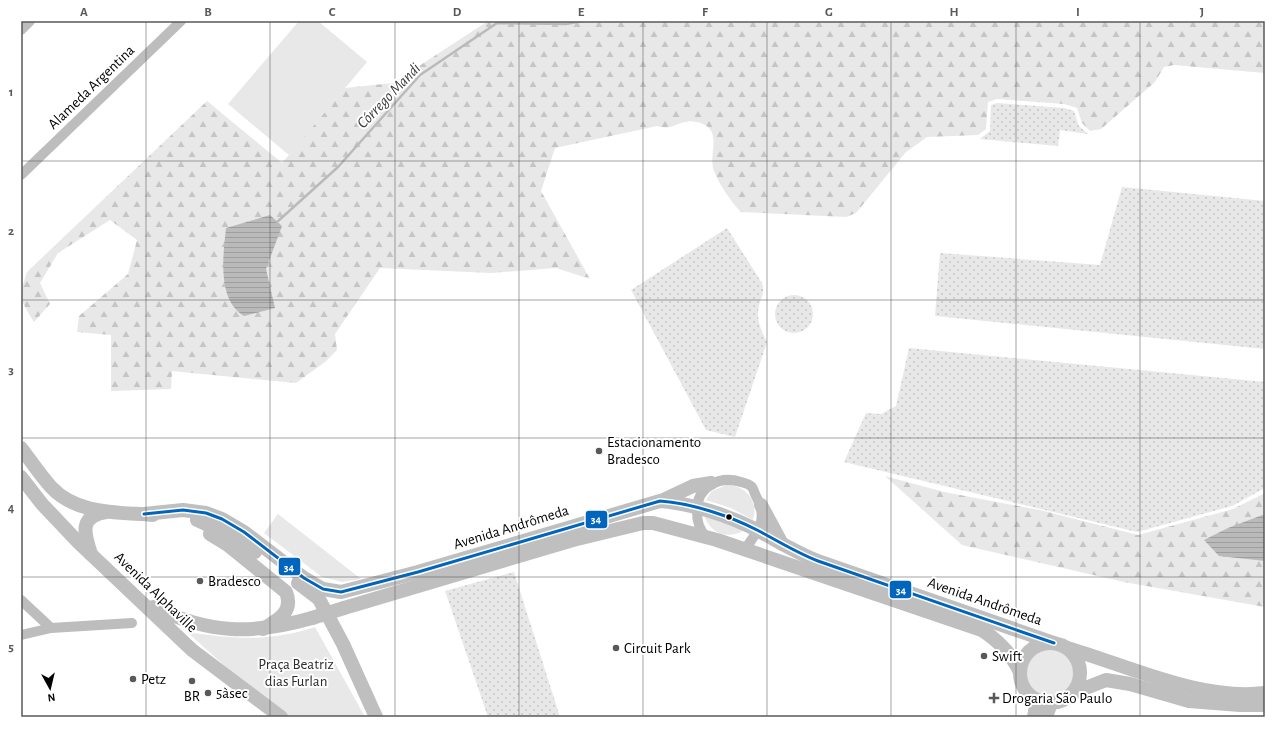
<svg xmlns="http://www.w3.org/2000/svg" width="1286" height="738" font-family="'Alegreya Sans',sans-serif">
<defs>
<pattern id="grass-dots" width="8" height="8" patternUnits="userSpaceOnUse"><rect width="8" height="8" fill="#e8e8e8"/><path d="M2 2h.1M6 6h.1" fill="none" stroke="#c5c5c5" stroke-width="1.8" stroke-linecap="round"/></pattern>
<pattern id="forest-firs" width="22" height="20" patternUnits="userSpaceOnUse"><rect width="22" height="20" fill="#e8e8e8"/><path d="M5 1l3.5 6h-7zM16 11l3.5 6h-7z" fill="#c5c5c5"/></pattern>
<pattern id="water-rules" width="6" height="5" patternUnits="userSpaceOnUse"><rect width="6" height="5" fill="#bababa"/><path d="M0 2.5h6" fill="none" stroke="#9e9e9e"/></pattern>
</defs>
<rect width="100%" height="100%" fill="#fff"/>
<g fill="url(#grass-dots)">
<polygon points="997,103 1064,108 1074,111 1079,126 1088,134 1060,130 1058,146 980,139 990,131 991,105"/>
<polygon points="1122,187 1265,201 1265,349 935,316 940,253 1100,265"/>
<path d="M727,228L762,283C765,292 762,294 760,302C755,317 760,329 767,342L735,437L706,430L631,290Z"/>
<circle cx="794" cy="314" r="19"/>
<polygon points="909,348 1265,382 1265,488 1232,506 1137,532 844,462 866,413 881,414 896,406"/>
<polygon points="514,572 560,717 488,717 445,591"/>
</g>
<g fill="url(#forest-firs)">
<path d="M488,21H1265V73L1174,65L1164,67L1155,82L1101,129L1090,131L1082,123L1077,108L1064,104L997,99L988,102L986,129L978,135L927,137L906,152L856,213L846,217L741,212C731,202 717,181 713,168C709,152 724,127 696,122C685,119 679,125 669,127C666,128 661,127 657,126L555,148L541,191L590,279L556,268L491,273L380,268L335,334L337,350L325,362L296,383L172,371L171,389L111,391V335L77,332L79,316L128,274L137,240L110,220L58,253L40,283L50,304L34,322C20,299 18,298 27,272L207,101L282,163L345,88L393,83Z"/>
<polygon points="885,476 944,492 1040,510 1138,535 1233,509 1265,493 1265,607 1124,582 962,545"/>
</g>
<g fill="#e8e8e8">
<polygon points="299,21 318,21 367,62 289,155 228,104"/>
<path d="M726,485C745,485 759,500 753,520L731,508L706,500L712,491Z"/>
<polygon points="278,514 361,579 342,582 322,577 264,533"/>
<path d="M704,514L745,530C728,540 709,534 704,514Z"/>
<path d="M315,627L365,717H291L246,685L187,632C234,639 269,642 315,627Z"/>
<circle cx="1050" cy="674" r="26"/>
</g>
<g fill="url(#water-rules)">
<path d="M270,215L282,226L266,269L275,308L244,316C217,300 223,256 226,228Z"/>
<polygon points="1265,514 1265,561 1219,556 1204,540 1228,528"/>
</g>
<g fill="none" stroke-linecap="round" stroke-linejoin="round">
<polyline stroke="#bababa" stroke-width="2.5" points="277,222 338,167 420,75 497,23 566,24 583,21"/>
<g stroke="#bdbdbd" stroke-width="10">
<polyline points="21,30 30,21"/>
<polyline points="21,175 181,21"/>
<path d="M706,537C699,529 697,522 697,512C696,487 719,475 741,482C744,483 749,484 752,487C754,490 755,495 757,498C761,506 763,513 761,522C758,533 750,541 744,551"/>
<polyline points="21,600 51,628"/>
<polyline points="21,635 51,628 132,623"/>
</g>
<g stroke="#bfbfbf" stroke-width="14">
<path d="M21,448C31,461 40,475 51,487C77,515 118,512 153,515"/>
<polyline points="21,477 42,504 78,542 192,650 281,717"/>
<polyline points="661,501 693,486 711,483"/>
<polyline points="761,505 782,544"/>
<path d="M144,514L183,510L206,513L222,519L244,532L304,578L323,589L341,592L418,572L660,501C691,503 730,516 757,530C778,541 797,553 818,561L1054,643"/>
<polyline points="197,520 234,537 255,552"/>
<path d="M210,534L228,545L286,592C294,612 278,620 263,629"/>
<path d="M91,554C84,533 79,516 106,512"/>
<polyline points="298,583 319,599 343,644 376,717"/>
<path d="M153,607C210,634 252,635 312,618"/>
<path d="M344,608L573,540L643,523H653L717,540L982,630C999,641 1011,653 1020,672"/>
<circle cx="1050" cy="673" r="30"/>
<path d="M1067,648C1129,666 1200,701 1265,693"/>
<polyline points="1073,693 1106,680 1130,684 1189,701 1240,705 1265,705"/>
<polyline points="1034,717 1037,700"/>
<polyline points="1046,717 1051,703"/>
</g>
<polyline stroke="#bfbfbf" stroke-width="14" points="312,618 344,608"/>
<g stroke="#fff" stroke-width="6">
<path id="bus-1" d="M144,514L183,510L206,513L222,519L244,532L304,578L323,589L341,592L418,572L660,501C691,503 730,516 757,530C778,541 797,553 818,561L1054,643"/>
</g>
<use href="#bus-1" stroke="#0065bd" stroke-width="3"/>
</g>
<path fill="none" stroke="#595959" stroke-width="1" stroke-opacity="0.55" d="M146,21V717M270,21V717M395,21V717M519,21V717M643,21V717M767,21V717M891,21V717M1016,21V717M1140,21V717M21,161H1265M21,300H1265M21,438H1265M21,577H1265"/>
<g fill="#595959" stroke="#fff" stroke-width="1.5">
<circle cx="599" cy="451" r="4"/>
<circle cx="200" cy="581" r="4"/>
<circle cx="616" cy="648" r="4"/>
<circle cx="984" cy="656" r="4"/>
<circle cx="133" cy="679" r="4"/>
<circle cx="192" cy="681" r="4"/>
<circle cx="208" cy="693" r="4"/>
<path d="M992 692h4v4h4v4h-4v4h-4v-4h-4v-4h4z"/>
</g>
<circle fill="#000" stroke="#fff" stroke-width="1.5" cx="729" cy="517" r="3.5"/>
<g text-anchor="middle" stroke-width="4" stroke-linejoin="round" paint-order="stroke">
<g font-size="15" fill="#000" stroke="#fff">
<text transform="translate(91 87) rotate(-44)" y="5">Alameda Argentina</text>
<text transform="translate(511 527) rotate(-17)" y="5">Avenida Andrômeda</text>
<text transform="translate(156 592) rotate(44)" y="5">Avenida Alphaville</text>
<text transform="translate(985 601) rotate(19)" y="5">Avenida Andrômeda</text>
</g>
<g font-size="15" fill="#000" stroke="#fff" text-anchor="start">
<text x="607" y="447">Estacionamento<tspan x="607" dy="17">Bradesco</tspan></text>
<text x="208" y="586">Bradesco</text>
<text x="624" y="653">Circuit Park</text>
<text x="992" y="661">Swift</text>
<text x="141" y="684">Petz</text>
<text x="216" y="698">5àsec</text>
<text x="192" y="701" text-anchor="middle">BR</text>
<text x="1002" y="703">Drogaria São Paulo</text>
</g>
<g font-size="15" fill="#2d2d2d" stroke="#fff">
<text x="296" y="669">Praça Beatriz<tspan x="296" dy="17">dias Furlan</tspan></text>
</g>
<g font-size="16" font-style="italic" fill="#3e3e3e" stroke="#fff">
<text transform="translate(388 95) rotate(-46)" y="6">Córrego Mandi</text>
</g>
</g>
<g stroke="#fff" stroke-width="1.5">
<rect x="585" y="510" width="23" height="19" rx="4" fill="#0065bd"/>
<rect x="278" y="557" width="23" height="19" rx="4" fill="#0065bd"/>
<rect x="889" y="580" width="23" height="19" rx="4" fill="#0065bd"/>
</g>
<g font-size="11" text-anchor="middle" font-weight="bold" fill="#fff">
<text x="596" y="523">34</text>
<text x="289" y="571">34</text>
<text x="901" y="594">34</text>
</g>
<rect width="1286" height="738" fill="none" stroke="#ffffff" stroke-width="44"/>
<g transform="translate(50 688) rotate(172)" stroke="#ffffff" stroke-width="3" paint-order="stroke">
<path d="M0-3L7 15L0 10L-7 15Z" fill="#000000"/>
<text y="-6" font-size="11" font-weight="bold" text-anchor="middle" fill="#000000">N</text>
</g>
<rect x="22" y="22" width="1242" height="694" fill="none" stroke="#595959" stroke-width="1.5"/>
<g font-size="13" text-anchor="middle" font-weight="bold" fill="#595959">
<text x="84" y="16">A</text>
<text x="208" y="16">B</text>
<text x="332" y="16">C</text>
<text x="457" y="16">D</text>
<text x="581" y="16">E</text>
<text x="705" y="16">F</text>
<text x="829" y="16">G</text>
<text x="954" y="16">H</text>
<text x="1078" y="16">I</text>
<text x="1202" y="16">J</text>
<text x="11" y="96">1</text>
<text x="11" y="235">2</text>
<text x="11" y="374">3</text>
<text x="11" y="512">4</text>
<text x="11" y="651">5</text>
</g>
</svg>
